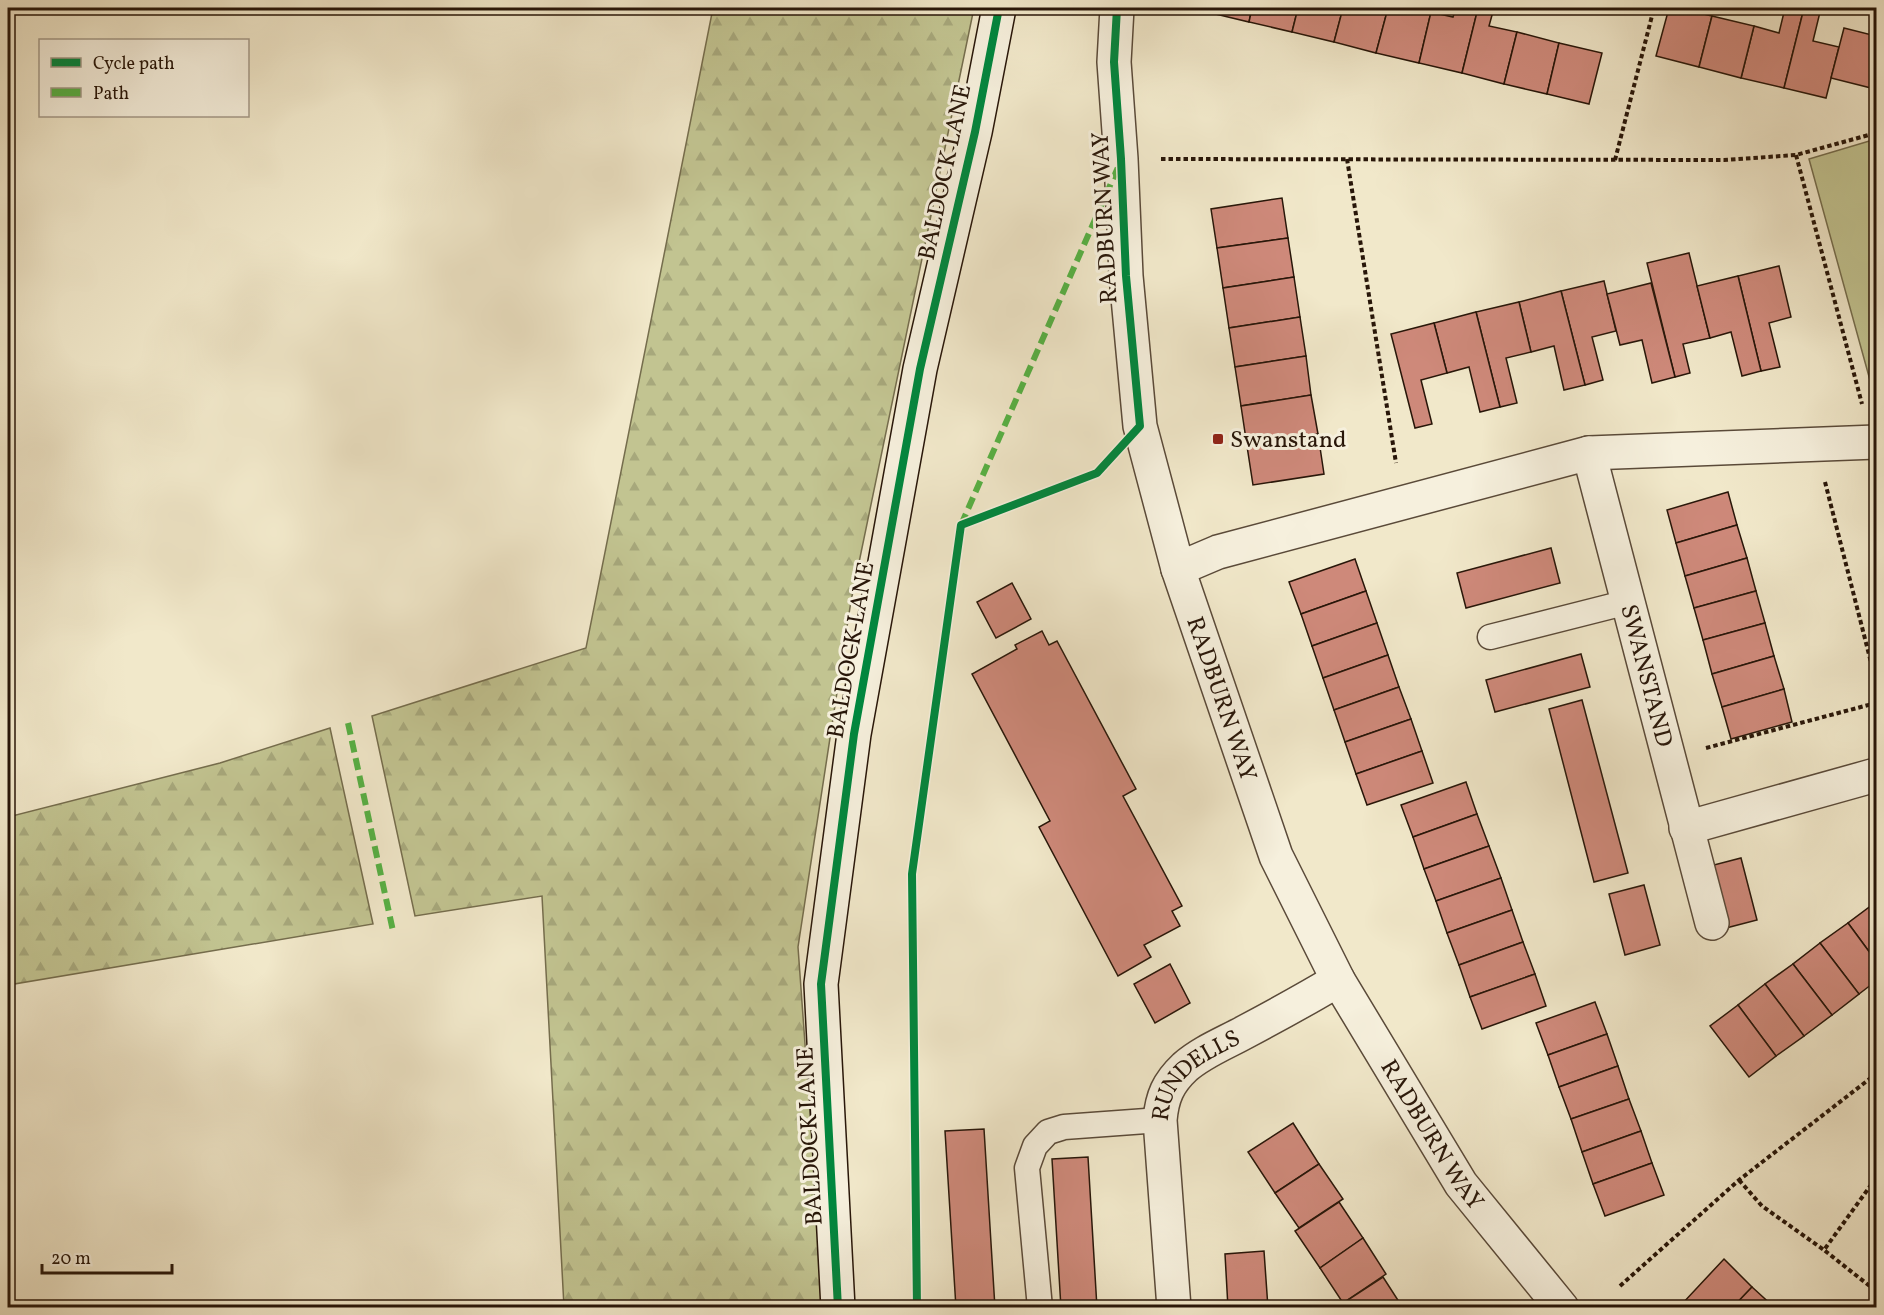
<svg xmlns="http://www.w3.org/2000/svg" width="1884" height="1315" font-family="Vollkorn,serif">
<defs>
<pattern id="forest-firs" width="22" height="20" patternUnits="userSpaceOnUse" patternTransform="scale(1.5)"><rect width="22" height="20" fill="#c2c491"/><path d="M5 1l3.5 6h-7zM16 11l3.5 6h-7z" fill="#a7a87c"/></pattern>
</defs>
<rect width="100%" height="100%" fill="#f1e8ca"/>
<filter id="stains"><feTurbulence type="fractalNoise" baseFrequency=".00333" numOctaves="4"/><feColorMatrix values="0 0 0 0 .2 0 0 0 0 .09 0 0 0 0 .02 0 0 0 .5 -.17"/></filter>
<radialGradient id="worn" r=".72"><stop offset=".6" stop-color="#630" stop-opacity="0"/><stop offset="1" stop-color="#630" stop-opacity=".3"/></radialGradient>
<polygon fill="#c2c491" stroke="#756d4d" stroke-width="1.5" points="1876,139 1876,402 1809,159"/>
<g fill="url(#forest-firs)" stroke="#756d4d" stroke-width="1.5">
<polygon points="713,8 974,8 851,601 798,947 824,1307 564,1307 542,896 415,916 372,716 586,648"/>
<polygon points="330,728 373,924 8,985 8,817 220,763"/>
</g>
<g fill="#ce897a" stroke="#281609" stroke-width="1.5">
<polygon points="1208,8 1252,8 1249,22 1207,12"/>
<polygon points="1252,8 1298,8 1292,32 1249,22"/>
<polygon points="1298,8 1343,8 1334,42 1292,32"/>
<polygon points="1343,8 1388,8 1376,53 1334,42"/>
<polygon points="1388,8 1414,8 1431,12 1419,63 1376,53"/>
<polygon points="1456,8 1478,8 1462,73 1419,63 1431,12 1453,17"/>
<polygon points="1478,8 1494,8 1489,26 1517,32 1504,84 1462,73"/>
<polygon points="1669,8 1678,8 1712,16 1699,67 1656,56"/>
<polygon points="1785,8 1804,8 1784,88 1741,78 1754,26 1779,33"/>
<polygon points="1804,8 1821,8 1813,41 1839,47 1826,98 1784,88"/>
<polygon points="1712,16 1754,26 1741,78 1699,67"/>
<polygon points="1844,28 1876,36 1876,82 1875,89 1831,78"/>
<polygon points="1517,32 1559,43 1547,94 1504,84"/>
<polygon points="1559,43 1602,53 1589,104 1547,94"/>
<polygon points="1282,198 1288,238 1217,248 1211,209"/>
<polygon points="1288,238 1294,277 1223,288 1217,248"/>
<polygon points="1689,253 1710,338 1683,344 1690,373 1675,377 1647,263"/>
<polygon points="1779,266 1791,317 1769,323 1780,367 1761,371 1738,276"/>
<polygon points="1738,276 1761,371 1742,376 1731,332 1710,338 1697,286"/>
<polygon points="1294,277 1300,317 1229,328 1223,288"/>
<polygon points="1604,281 1616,331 1592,337 1603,380 1585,385 1561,291"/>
<polygon points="1651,283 1675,377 1652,383 1642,340 1620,345 1607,294"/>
<polygon points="1561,291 1585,385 1564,390 1554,346 1531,352 1519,302"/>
<polygon points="1519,302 1531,352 1506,358 1517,403 1500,407 1476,312"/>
<polygon points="1476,312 1500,407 1480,412 1469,367 1447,373 1434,323"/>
<polygon points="1300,317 1306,356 1235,367 1229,328"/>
<polygon points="1434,323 1447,373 1421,380 1432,424 1415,428 1391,334"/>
<polygon points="1306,356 1311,395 1241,406 1235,367"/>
<polygon points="1311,395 1318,434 1247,446 1241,406"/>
<polygon points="1318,434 1324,474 1253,485 1247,446"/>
<polygon points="1728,492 1737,525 1676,543 1667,510"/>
<polygon points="1737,525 1747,558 1685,576 1676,543"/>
<polygon points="1551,548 1560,583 1466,608 1457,573"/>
<polygon points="1747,558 1756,591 1694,608 1685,576"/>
<polygon points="1355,559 1366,591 1301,614 1289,582"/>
<polygon points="1012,583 1031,619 996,638 977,602"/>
<polygon points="1366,591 1377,623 1312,646 1301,614"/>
<polygon points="1756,591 1765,623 1703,640 1694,608"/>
<polygon points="1377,623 1388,655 1323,678 1312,646"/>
<polygon points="1765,623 1774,656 1712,674 1703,640"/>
<polygon points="1042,631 1049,645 1057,641 1136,789 1123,796 1182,906 1172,911 1180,926 1144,945 1151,957 1118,976 1039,827 1050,821 972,674 1017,649 1015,645"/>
<polygon points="1581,654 1590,687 1495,712 1486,680"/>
<polygon points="1388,655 1399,687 1334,710 1323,678"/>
<polygon points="1774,656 1784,689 1722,707 1712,674"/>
<polygon points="1399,687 1411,719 1345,742 1334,710"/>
<polygon points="1784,689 1792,722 1731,739 1722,707"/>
<polygon points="1582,700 1628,873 1594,882 1549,709"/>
<polygon points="1411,719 1422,751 1356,774 1345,742"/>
<polygon points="1422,751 1433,783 1367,805 1356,774"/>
<polygon points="1466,782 1477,814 1413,837 1401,805"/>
<polygon points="1477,814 1489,846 1424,869 1413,837"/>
<polygon points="1489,846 1501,878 1436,901 1424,869"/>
<polygon points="1741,858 1757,920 1726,928 1710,866"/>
<polygon points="1501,878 1512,910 1447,933 1436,901"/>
<polygon points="1644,885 1660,945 1625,955 1609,894"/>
<polygon points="1876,902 1876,961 1848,923"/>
<polygon points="1512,910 1523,942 1459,965 1447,933"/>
<polygon points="1848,923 1876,961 1876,981 1859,994 1820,943"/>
<polygon points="1523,942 1535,974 1470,997 1459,965"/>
<polygon points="1820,943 1859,994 1832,1015 1793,964"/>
<polygon points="1170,964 1190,1003 1155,1023 1134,984"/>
<polygon points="1793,964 1832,1015 1804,1036 1765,984"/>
<polygon points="1535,974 1546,1006 1482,1029 1470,997"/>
<polygon points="1765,984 1804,1036 1776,1056 1738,1005"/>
<polygon points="1595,1002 1607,1034 1548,1055 1536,1023"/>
<polygon points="1738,1005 1776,1056 1749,1077 1710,1026"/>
<polygon points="1607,1034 1618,1066 1559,1087 1548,1055"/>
<polygon points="1618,1066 1629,1099 1571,1119 1559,1087"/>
<polygon points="1629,1099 1641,1131 1582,1152 1571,1119"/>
<polygon points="1293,1123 1319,1164 1275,1193 1248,1152"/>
<polygon points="984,1129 995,1308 956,1308 945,1131"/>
<polygon points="1641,1131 1652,1163 1593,1184 1582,1152"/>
<polygon points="1088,1157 1097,1308 1061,1308 1052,1159"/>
<polygon points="1652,1163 1664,1195 1605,1216 1593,1184"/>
<polygon points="1319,1164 1343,1199 1299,1228 1275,1193"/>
<polygon points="1339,1202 1363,1238 1320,1268 1295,1231"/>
<polygon points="1363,1238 1386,1274 1343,1303 1320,1268"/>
<polygon points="1264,1251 1268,1308 1228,1308 1225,1254"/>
<polygon points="1724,1259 1752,1287 1732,1308 1683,1308 1681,1305"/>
<polygon points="1383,1277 1403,1308 1341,1308 1340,1305"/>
<polygon points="1752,1287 1775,1308 1732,1308"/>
</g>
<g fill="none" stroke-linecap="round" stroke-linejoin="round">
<g stroke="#5a4a39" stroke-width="27">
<g id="lane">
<polyline points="1490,637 1628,602"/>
<polyline points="1040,1308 1027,1168 1035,1146 1048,1132 1064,1127 1160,1120"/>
</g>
</g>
<g stroke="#5a4a39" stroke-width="36">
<g id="street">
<path id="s1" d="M1117,8L1114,62L1121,159L1126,276L1140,426L1178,569L1276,856L1338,980L1461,1184L1562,1308"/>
<path id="s2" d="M1589,453L1712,923"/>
<polyline points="1178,569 1218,552 1589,453 1876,442"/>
<polyline points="1686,828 1872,776"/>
<path id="s3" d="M1174,1308L1160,1120C1162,1097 1168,1083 1185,1067C1202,1052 1225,1043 1245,1032C1277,1015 1308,998 1338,980"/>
</g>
</g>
<g stroke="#281609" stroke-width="36">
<polyline id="secondary" points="838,1308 821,984 854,734 920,369 975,132 999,8"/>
</g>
<g stroke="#281609" stroke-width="4" stroke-dasharray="4.5 3" stroke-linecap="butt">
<polyline points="1796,155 1862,404"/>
<polyline points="1161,159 1724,160 1796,155 1876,133"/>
<polyline points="1347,159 1396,463"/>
<polyline points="1615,160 1654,8"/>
<polyline points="1825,482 1876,682"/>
<polyline points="1706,748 1876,703"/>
<polyline points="1876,1178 1824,1250 1876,1291"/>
<polyline points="1739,1180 1762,1206 1824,1250"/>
<polyline points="1620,1286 1739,1180 1876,1074"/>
</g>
<use href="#lane" stroke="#f6f0dd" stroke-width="24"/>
<use href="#street" stroke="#f6f0dd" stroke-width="33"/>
<use href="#secondary" stroke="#f6f0dd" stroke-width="33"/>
<g stroke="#56b144" stroke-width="6" stroke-dasharray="12 6" stroke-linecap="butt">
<polyline points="961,525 1119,165"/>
<polyline points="348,723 393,931"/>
</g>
<g stroke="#f6f0dd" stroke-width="11">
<g id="cycleway">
<polyline points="838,1308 821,984 854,734 920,369 975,132 999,8"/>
<polyline points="917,1308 912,874 961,525 1097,473 1140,426 1126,276 1121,159 1114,62 1117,8"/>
</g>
</g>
<use href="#cycleway" stroke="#00873e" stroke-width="8"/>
</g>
<rect fill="#8f2418" stroke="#f6f0dd" stroke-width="2" x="1212" y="433" width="12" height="12" rx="3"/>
<g text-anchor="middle" stroke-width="6" stroke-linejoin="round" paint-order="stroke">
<g font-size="24" fill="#281609" stroke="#f6f0dd">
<text transform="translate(944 172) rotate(-78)" y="8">BALDOCK LANE</text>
<text transform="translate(1104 218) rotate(-93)" y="8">RADBURN WAY</text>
<text transform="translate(850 650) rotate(-80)" y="8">BALDOCK LANE</text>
<text dy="8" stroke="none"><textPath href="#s2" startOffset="230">SWANSTAND</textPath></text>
<text dy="8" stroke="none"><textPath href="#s1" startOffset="704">RADBURN WAY</textPath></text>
<text dy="8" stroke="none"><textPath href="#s3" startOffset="249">RUNDELLS</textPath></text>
<text dy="8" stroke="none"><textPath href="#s1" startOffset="1190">RADBURN WAY</textPath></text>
<text transform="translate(809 1136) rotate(-93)" y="8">BALDOCK LANE</text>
</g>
<g font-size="24" fill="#281609" stroke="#f6f0dd" text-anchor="start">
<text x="1230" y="447">Swanstand</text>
</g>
</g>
<rect width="1884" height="1315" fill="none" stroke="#f1e8ca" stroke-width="30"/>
<rect x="9" y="9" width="1866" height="1297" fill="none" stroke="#281609" stroke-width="3"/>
<rect x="15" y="15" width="1854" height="1285" fill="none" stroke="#281609" stroke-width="1.5"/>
<rect x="39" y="39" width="210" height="78" fill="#f6f0dd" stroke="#a49988" stroke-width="1.5"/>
<rect x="51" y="58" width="30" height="9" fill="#00873e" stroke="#a49988" stroke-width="1.5"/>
<text x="93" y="69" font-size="18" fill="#281609">Cycle path</text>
<rect x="51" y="88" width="30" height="9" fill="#56b144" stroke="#a49988" stroke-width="1.5"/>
<text x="93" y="99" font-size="18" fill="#281609">Path</text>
<path d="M42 1264v9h130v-9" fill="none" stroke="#281609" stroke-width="3"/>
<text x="51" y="1264" font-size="18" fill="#281609" stroke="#f6f0dd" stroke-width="4.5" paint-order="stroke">20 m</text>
<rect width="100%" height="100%" filter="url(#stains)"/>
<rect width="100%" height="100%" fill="url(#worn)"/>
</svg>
